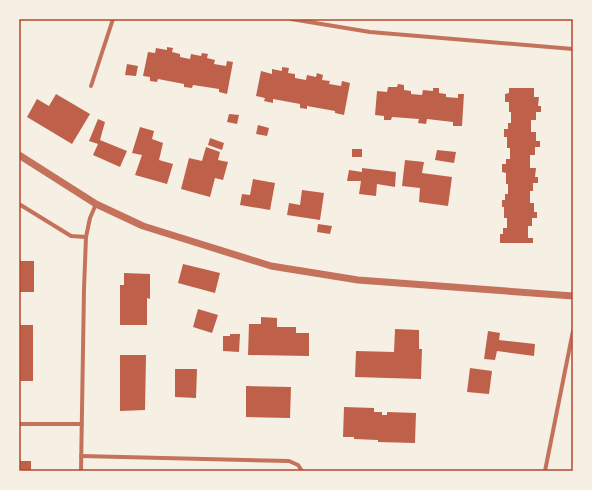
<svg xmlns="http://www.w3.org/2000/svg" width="592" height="490" font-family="'PT Serif',serif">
<rect width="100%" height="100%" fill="#f6efe4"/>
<g fill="#bf614a">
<polygon points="167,47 173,48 172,52 180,54 180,57 190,59 191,54 201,56 202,53 208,54 207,58 215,60 214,64 226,66 227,61 233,62 227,94 219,92 219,89 193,85 192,88 184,87 184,84 158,79 157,82 150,81 150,77 143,76 148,52 155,53 156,48 167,50"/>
<polygon points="127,64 138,66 136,76 125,75"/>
<polygon points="282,67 289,68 288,73 295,74 295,78 306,80 307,75 316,77 317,73 323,75 322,80 330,81 329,84 341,86 342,81 350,83 344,115 335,113 335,111 307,106 307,109 300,108 300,104 273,99 273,103 264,101 265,98 256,96 261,71 272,74 272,69 282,71"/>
<polygon points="398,84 404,85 404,90 411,91 411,94 422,95 423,90 433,91 433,88 439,88 439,93 446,94 446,97 458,98 458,94 464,94 462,126 453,126 453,122 427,119 426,124 418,123 419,119 392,117 391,120 384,120 384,116 375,115 377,91 387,92 388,87 397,87"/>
<polygon points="509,88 534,88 534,97 539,97 538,106 541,106 541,112 536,112 536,120 531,120 531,132 536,132 536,141 540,141 540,147 535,147 535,155 530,155 530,168 536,168 535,177 538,177 538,183 533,183 533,191 530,191 530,203 534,203 534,212 537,212 537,218 532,218 532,226 528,226 528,238 533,238 533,243 500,243 500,234 503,234 503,228 507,228 507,218 504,218 504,207 502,207 502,200 505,200 505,194 508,194 508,184 506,184 506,173 502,172 502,164 506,164 506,159 510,159 510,148 507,148 507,137 504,137 504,129 508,129 508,123 511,123 511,112 509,112 509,102 505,102 505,94 509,93"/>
<polygon points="56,94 90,114 72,144 27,117 37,99 49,106"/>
<polygon points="229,114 239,115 237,124 227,122"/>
<polygon points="98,119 105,122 100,140 127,151 120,167 93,155 98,144 89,141"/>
<polygon points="258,125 269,128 267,136 256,134"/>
<polygon points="140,127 154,131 152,139 163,143 159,160 173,164 167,184 135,175 142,155 132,153"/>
<polygon points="210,138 224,143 222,150 208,145"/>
<polygon points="206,147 220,152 218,160 228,162 223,180 215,178 210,197 181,189 189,158 202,161"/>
<rect x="352" y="149" width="10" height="8"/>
<polygon points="437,150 456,152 454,163 435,160"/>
<polygon points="405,160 424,162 422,173 452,177 448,206 419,202 420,188 402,186"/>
<polygon points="362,168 396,172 395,187 377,184 376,196 359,194 361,181 347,181 349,170 362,172"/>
<polygon points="253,179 275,183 270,210 240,205 242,194 250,195"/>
<polygon points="302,190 324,193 320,220 287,215 289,203 300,205"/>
<polygon points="318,224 332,226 330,234 317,232"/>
<rect x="19" y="261" width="15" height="31"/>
<polygon points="183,264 220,273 215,293 178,283"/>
<polygon points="124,273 150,274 150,299 147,298 147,325 120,325 120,285 124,285"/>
<polygon points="198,309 218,315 212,333 193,327"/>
<polygon points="261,317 277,318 277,327 296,327 296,333 309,333 309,356 248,355 249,324 261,324"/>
<rect x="19" y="325" width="14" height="56"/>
<polygon points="395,329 419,330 419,349 422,349 421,379 355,377 356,351 394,352"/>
<polygon points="488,331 500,333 499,340 535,344 534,356 497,351 495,360 484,359"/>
<polygon points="230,334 240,334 239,352 223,351 223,336 230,336"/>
<polygon points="120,355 146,355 145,410 120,411"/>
<polygon points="470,368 492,371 489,394 467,392"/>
<polygon points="175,369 197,369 196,398 175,397"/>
<polygon points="246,386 291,387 290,418 246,417"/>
<polygon points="344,407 374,408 374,412 382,412 382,415 387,415 387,412 416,413 415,443 378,442 378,440 354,439 354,437 343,437"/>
<rect x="19" y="461" width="12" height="10"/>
</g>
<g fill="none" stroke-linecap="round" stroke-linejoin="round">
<g stroke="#c5725c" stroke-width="4">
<polyline points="291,19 370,32 573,49"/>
<polyline points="91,86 113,19"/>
<polyline points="19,204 71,236 86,237"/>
<polyline points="19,424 82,424"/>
<polyline points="81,456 289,461 298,465 302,471"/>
<polyline points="81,471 84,289 86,237 90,218 96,204"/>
<polyline points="545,471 573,331"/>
</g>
<polyline stroke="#c5725c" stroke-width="7" points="19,155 96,204 143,226 271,266 358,280 573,296"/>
</g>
<rect width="592" height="490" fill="none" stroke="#f6efe4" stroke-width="40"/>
<rect x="20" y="20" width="552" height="450" fill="none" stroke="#b5482f" stroke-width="1.5"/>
</svg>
